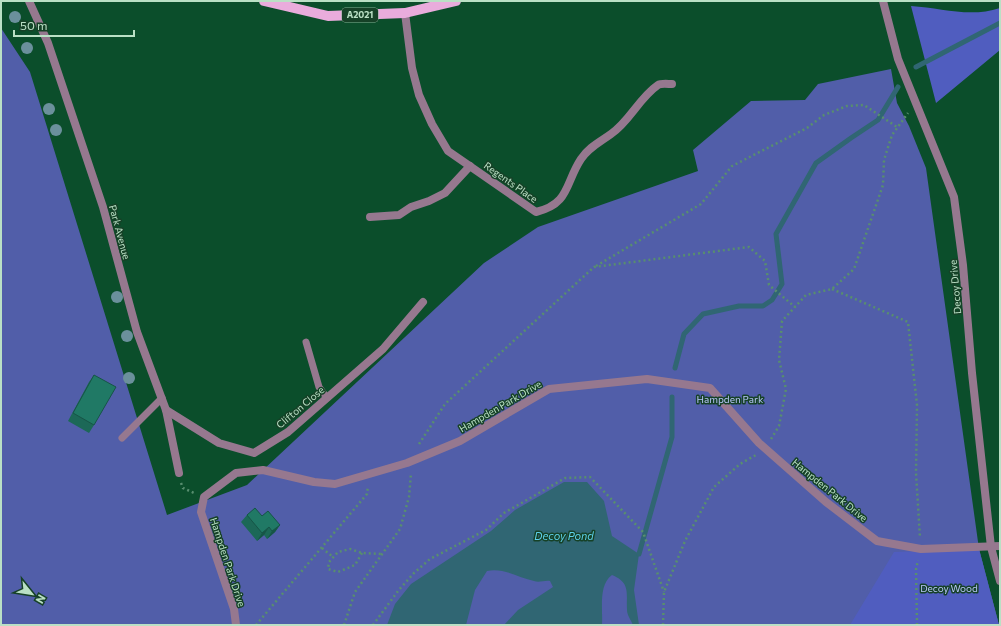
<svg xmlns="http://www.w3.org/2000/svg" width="1001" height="626" font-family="Commissioner,sans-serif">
<rect width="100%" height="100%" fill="#0b4e2b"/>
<polygon fill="#515ea9" points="1,28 30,72 167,515 247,485 484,263 538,227 698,171 693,150 751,101 805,100 818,84 891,69 897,103 909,126 926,168 979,549 999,625 1,625"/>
<g fill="#505dbf">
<path d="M911,6C942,8 970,18 1000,8V50L936,103Z"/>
<polygon points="979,549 999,625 850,625 894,552"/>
</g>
<path fill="#306673" d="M564,482H587L604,501L612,536L639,554L634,590L639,625H633C631,620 627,615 627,610C626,593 631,583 612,575C598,585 603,610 602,625H504L518,610L553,587L550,581C545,580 539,583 534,581C519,578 503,567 487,571L475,590L466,625H387L395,604L411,584L491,531L515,510Z"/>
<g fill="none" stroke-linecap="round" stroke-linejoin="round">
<g stroke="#306673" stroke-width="5">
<polyline points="916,67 1000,23"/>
<polyline points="675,368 684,334 703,314 739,306 763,306 772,300 782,284 776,234 816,163 851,138 878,120 898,87"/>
<polyline points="639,554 672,437 672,397"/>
</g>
<g stroke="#588e6f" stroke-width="2.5" stroke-dasharray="2 3" stroke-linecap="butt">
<polyline points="596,266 701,204 732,166 807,128 824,115 847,106 864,105 897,127"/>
<polyline points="832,289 908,322 917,405 916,473 920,538"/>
<polyline points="771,439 779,426 786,389 779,360 782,321 806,295 832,289 854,269 883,185 884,160 892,135 908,113"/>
<polyline points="419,444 445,404 594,267 749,247 765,261 769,285 795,307"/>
<polyline points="181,483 183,488 194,493"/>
<polyline points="322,548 333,557"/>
<polyline points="362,553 355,565 338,572 328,569 329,562 338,552 350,549 362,553 382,554"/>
<polyline points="256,625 367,494 368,486"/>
<polyline points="344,625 355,592 400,529 409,497 411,473"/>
<polyline points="373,625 398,591 414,573 430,559 486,530 504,513 565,478 590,477 643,532 664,592"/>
<polyline points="663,625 664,592 685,541 714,487 740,464 756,455"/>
<polyline points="917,625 916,569 918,560"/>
</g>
<g stroke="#96788f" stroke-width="7">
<polyline points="306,342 319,387 327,398"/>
<polyline points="122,438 162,398"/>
</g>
<g stroke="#96788f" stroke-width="8">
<polyline points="29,1 48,43 103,207 137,332 166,410 179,473"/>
<path d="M405,13L412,68L419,95L432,124L448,151L536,212C570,204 565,183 581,159C589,147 600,142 611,134C630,121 639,98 658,85C661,83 668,84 672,84"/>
<polyline points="370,217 399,215 411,207 429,201 445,193 470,166"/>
<polyline points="166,410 219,443 254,453 288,432 383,349 423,302"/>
<polyline points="236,625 234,609 201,512 204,497 236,473 263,470 314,482 335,484 407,463 460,441 549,389 647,379 710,388 759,443 826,502 877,541 921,549 1000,546"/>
</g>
<polyline stroke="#96788f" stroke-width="8" points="883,1 898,59 954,197 963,265 972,373 991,547 1000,581"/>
<polyline stroke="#e9acdc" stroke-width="10" points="264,1 328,16 405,13 456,1"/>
</g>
<g fill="#6b909c">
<circle cx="15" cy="17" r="6"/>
<circle cx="27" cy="48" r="6"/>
<circle cx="49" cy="109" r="6"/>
<circle cx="56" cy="130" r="6"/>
<circle cx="117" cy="297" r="6"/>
<circle cx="127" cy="336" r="6"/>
<circle cx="129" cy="378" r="6"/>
</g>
<g fill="#1c6857">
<polygon points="94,375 94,425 89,433 68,421 89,382"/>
<polygon points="247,515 262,516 280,525 275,532 267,539 264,535 257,541 241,522"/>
</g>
<g fill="#165547">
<polygon points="280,525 275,532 267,539 272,531"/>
<polygon points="269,527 264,535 257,541 262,533"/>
</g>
<g fill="#207965" stroke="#165547">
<polygon points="94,375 116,387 94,425 73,413"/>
<polygon points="255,508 262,516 268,511 280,525 272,531 269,527 262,533 247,515"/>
</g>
<g text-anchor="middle" stroke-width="3" stroke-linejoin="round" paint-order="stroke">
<rect fill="#164127" stroke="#89b096" stroke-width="1" x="342" y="8" width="36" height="14" rx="3"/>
<g font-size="9" font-weight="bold" fill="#bae0c5">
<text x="360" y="18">A2021</text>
</g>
<g font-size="10" fill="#bae0c5" stroke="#164127">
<text transform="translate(511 182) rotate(35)" y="4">Regents Place</text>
<text transform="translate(120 232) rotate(75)" y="4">Park Avenue</text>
<text transform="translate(955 287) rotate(-95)" y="4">Decoy Drive</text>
<text transform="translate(500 406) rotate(-30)" y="4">Hampden Park Drive</text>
<text transform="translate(300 407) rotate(-40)" y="4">Clifton Close</text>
<text transform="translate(830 490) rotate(39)" y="4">Hampden Park Drive</text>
<text transform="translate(228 562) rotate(72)" y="4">Hampden Park Drive</text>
</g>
<g font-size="10" fill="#b9c6f9" stroke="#164127">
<text x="730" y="403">Hampden Park</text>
<text x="949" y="592">Decoy Wood</text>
</g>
<g font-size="11" font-style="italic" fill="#5ed1ea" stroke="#164127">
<text x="564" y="540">Decoy Pond</text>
</g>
</g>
<rect width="1001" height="626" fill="none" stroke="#bae0c5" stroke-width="4"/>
<g transform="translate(32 594) rotate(120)" stroke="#164127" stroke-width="3" paint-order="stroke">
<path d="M0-3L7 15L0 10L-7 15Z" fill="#bae0c5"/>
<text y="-6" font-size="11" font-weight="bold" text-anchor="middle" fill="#bae0c5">N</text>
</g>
<path d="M14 30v6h120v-6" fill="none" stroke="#bae0c5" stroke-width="2"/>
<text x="20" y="30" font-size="12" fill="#bae0c5" stroke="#164127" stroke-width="3" paint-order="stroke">50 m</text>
</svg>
